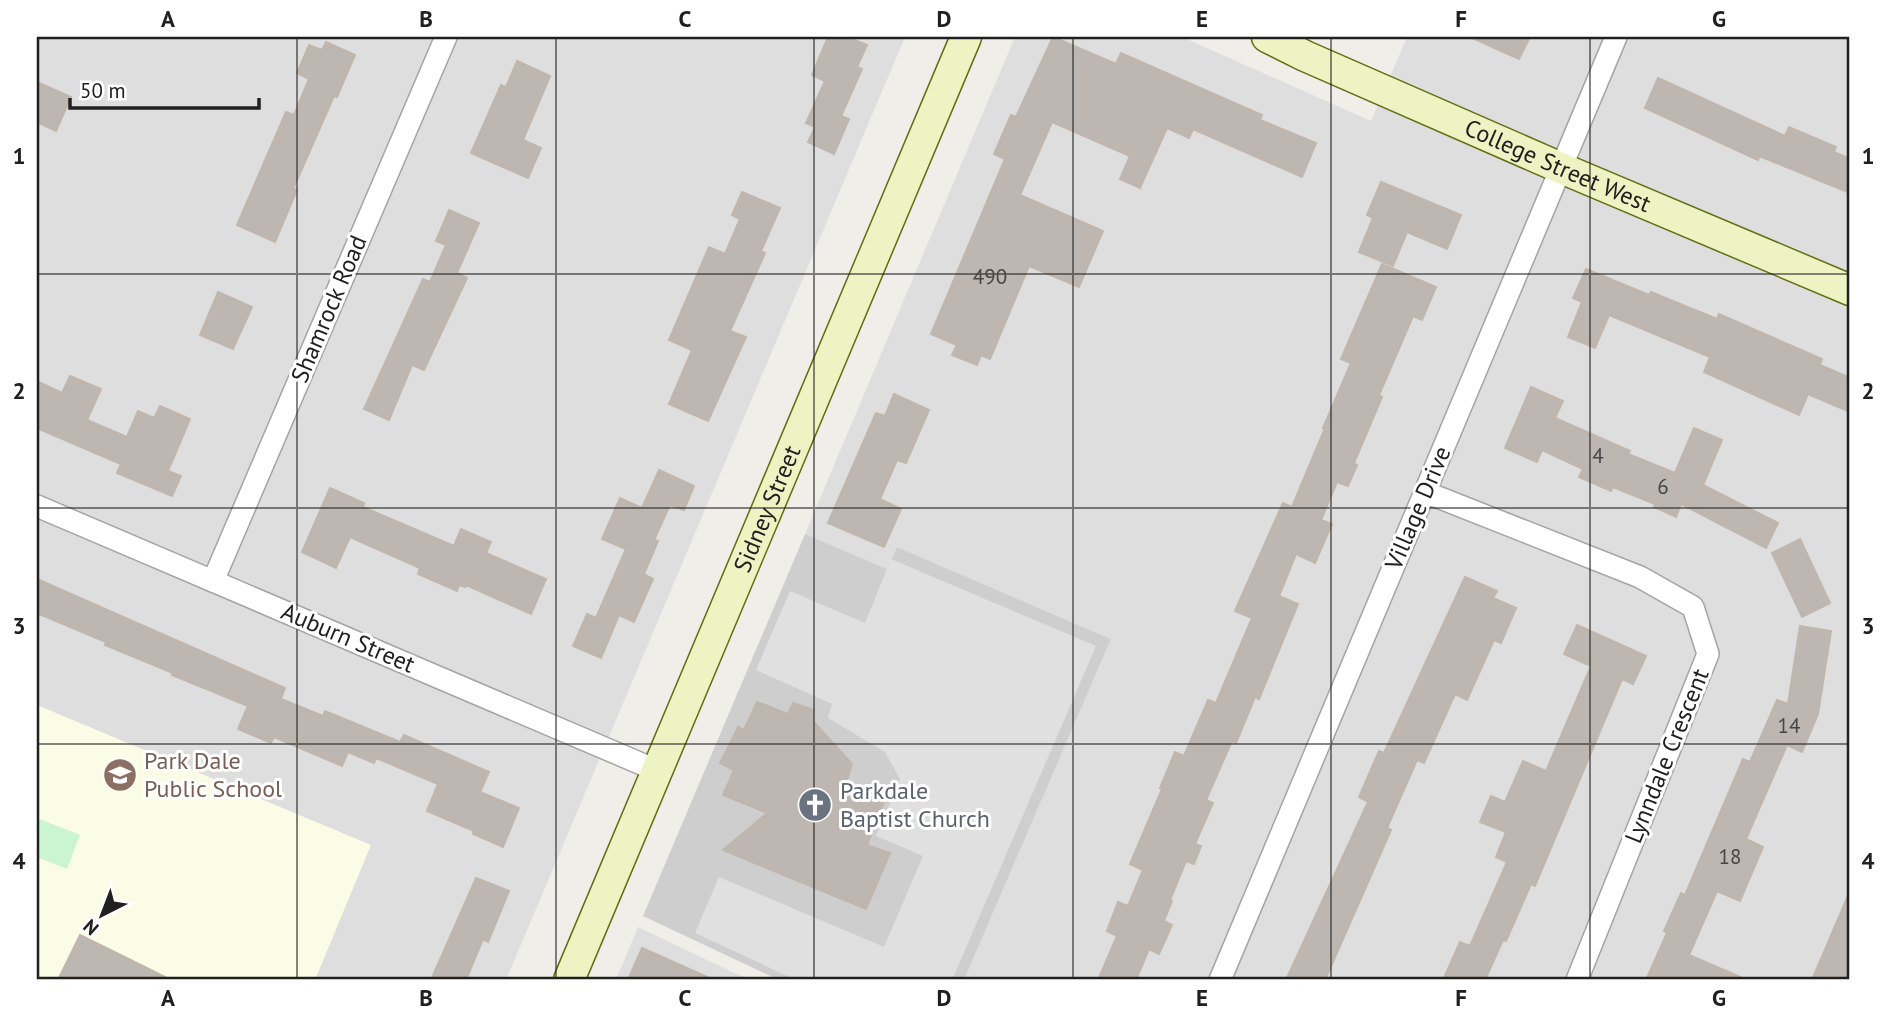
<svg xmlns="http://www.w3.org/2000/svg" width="1887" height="1017" font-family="'PT Sans',sans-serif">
<rect width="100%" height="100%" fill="#f0eee8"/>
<g fill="#dedede">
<polygon points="37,37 905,37 506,980 37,980"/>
<polygon points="1015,37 1182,37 1371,121 1407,37 1850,37 1850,980 964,980 1111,639 897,547 887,569 805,534"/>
<polygon points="638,927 749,980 616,980"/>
</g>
<polygon fill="#fbfce5" points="37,705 371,845 315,980 37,980"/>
<polygon fill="#cecece" points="805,534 887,569 897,547 1111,639 964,980 779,980 643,916"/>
<polygon fill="#cbf4d0" points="37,818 80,835 67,869 37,857"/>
<polygon fill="#e0e0e0" points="891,559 1096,646 952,980 796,980 695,933 719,877 884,947 923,856 876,836 900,779 885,752 828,718 832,704 756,670 790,591 865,623"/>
<g fill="#bdb6b1" stroke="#c0b6ac" stroke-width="2">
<polygon points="828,37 848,37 867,45 857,67 862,69 841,116 849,119 834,154 808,142 815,127 806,123 825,81 812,75"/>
<polygon points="1053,37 1116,64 1121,53 1262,115 1260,120 1316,143 1302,177 1193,129 1189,138 1167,128 1140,188 1120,179 1130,156 1052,122 1020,195 1103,231 1079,287 1029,266 990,359 981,355 977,365 952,355 957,345 931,334 1005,159 994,154 1011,115 1016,117"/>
<polygon points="1470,37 1530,37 1519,59"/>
<polygon points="326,42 355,55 337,97 334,96 293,189 297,190 275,242 237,225 286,112 294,115 309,79 297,73 309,45 322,50"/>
<polygon points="517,61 550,76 523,140 541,148 528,178 471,153 501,85 506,87"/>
<polygon points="1658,78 1785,136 1789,127 1836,147 1834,152 1850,159 1850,193 1759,156 1758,160 1645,108"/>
<polygon points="37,82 71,97 56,131 37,122"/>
<polygon points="1381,182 1461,215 1447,249 1407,232 1393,266 1359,252 1373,218 1367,215"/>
<polygon points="742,192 780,208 761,251 765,253 730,331 746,337 708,421 669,404 692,350 669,340 709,247 725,254 740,219 732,215"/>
<polygon points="449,210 479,223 457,273 467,278 424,370 412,365 389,420 364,409 423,279 430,282 446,245 436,241"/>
<polygon points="1382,264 1436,287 1422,320 1413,316 1379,395 1382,397 1354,463 1357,465 1348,486 1337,482 1321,520 1332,524 1315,563 1296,554 1279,596 1298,604 1259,699 1255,697 1236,743 1232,741 1206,800 1213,803 1195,844 1201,846 1194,864 1186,861 1170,900 1172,901 1164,921 1172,925 1159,954 1149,949 1136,980 1098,980 1117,936 1107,931 1118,902 1128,906 1143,870 1130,864 1162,789 1160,788 1175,752 1184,756 1208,700 1216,703 1252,618 1235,611 1283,503 1292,507 1325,428 1323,428 1351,363 1341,359"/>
<polygon points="1586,269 1649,295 1651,292 1717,319 1719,314 1822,359 1820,365 1850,378 1850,412 1808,394 1799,415 1704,372 1710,357 1609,315 1595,348 1568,337 1582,302 1573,298"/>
<polygon points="218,292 252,307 233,349 200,335"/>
<polygon points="70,376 101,389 87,420 127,437 138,411 154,418 160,406 190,419 168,471 181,476 172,496 117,473 121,464 37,428 37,381 62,393"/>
<polygon points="1531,387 1563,401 1555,418 1630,451 1628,454 1675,473 1694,428 1722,440 1703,485 1778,523 1766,548 1681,504 1676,517 1654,507 1655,504 1613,487 1611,491 1579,477 1583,469 1542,450 1537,462 1505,448"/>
<polygon points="894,394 929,410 906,463 897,460 880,499 901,509 884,547 828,523 876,413 885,416"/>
<polygon points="659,470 694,486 684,510 670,505 654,540 658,541 644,574 653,579 634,622 619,615 601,658 573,646 587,614 596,618 626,549 602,539 620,498 642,508"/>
<polygon points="330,488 364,503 363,507 454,546 461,529 491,542 486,553 546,579 531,614 466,585 465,587 459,585 457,591 418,574 420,568 350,537 336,568 302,552"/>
<polygon points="1800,539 1830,603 1802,617 1772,553"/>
<polygon points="1465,577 1497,591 1493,598 1516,608 1501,643 1494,640 1467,700 1455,694 1424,763 1417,760 1387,828 1391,830 1325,980 1286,980 1368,802 1359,797 1379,751 1384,753"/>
<polygon points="37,579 285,688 281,699 323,716 325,711 400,742 404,735 489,772 480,792 519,808 503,847 473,834 474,831 427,811 438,784 376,758 374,763 348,752 342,766 274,737 271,743 238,729 248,706 172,675 173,673 105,645 106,642 37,613"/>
<polygon points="1577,625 1646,656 1633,684 1622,679 1535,886 1531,884 1506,941 1503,940 1485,980 1443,980 1460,942 1470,946 1507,862 1496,857 1506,832 1480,822 1491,796 1505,802 1523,761 1546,771 1591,666 1564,654"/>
<polygon points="1800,626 1831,631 1818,714 1802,752 1787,745 1746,839 1763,847 1740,901 1717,891 1689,955 1747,980 1646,980 1667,933 1664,931 1681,893 1685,895 1743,759 1750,762 1777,700 1788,704"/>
<polygon points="757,702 788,714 793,703 814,710 813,721 852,764 845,786 884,802 867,845 890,853 866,909 723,850 767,813 723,795 734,770 720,763 738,727 744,730"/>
<polygon points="476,878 509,891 488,942 483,939 466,980 431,980"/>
<polygon points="1850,891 1850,980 1812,980"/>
<polygon points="80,935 171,980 58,980"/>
<polygon points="642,948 714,980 628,980"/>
</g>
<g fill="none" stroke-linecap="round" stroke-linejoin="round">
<g stroke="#a4a4a4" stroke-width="24">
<g id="street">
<polyline points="1425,492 1640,577 1693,607 1708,654 1577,980"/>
<polyline points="37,506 658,771"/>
<polyline points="213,581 446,37"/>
<polyline points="1220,980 1616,37"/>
</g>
</g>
<g stroke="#5f6e11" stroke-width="33">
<g id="secondary">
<path id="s1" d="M1267,37L1305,56L1561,168L1850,290"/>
<path id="s2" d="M569,980L966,37"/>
</g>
</g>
<use href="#street" stroke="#fff" stroke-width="21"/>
<use href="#secondary" stroke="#eef3c3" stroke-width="30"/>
</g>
<path fill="none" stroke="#202020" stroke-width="2" stroke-opacity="0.55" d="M297,37V980M556,37V980M814,37V980M1073,37V980M1331,37V980M1590,37V980M37,274H1850M37,508H1850M37,744H1850"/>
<defs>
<g id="school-disc" transform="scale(1.75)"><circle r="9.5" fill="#8d6e63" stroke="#fff"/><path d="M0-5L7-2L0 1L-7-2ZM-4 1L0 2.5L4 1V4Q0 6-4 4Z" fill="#fff"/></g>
<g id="church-disc" transform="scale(1.75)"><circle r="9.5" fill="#6b7280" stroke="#fff"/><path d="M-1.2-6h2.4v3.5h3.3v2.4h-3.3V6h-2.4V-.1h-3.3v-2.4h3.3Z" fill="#fff"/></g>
</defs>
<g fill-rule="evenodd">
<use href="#school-disc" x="120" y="775"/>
<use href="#church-disc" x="815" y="805"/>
</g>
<g text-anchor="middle" stroke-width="6" stroke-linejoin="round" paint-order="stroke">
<g font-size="21" fill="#474644">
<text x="990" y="284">490</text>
<text x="1598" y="463">4</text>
<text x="1663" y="494">6</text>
<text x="1789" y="733">14</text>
<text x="1730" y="864">18</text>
</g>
<g font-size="24" fill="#202020" stroke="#fff">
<text dy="8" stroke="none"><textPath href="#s1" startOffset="318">College Street West</textPath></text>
<text transform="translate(329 309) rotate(-67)" y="8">Shamrock Road</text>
<text transform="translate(1418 508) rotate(-67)" y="8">Village Drive</text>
<text dy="8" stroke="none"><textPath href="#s2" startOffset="511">Sidney Street</textPath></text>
<text transform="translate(348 638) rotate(23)" y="8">Auburn Street</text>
<text transform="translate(1667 756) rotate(-68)" y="8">Lynndale Crescent</text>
</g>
<g font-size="24" fill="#785e54" stroke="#fff" text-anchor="start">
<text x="144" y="769">Park Dale<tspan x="144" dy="28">Public School</tspan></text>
</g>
<g font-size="24" fill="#5b616d" stroke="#fff" text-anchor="start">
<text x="840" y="799">Parkdale<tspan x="840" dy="28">Baptist Church</tspan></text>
</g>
</g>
<rect width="1887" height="1017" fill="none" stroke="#ffffff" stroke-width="77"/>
<g transform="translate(102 915) rotate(222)" stroke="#ffffff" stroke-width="5" paint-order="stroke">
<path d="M0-5L12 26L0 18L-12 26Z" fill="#202020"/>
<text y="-10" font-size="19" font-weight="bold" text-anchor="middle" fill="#202020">N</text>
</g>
<path d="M70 98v10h189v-10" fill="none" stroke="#202020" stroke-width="3.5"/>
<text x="80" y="98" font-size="21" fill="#202020" stroke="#ffffff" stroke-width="5" paint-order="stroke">50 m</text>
<rect x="38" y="38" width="1810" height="940" fill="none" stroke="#202020" stroke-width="2.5"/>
<g font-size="23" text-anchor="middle" font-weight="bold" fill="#202020">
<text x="168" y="27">A</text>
<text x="426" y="27">B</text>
<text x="685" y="27">C</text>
<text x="944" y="27">D</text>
<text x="1202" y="27">E</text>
<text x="1461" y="27">F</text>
<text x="1719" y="27">G</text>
<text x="19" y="164">1</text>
<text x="1868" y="164">1</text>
<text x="19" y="399">2</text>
<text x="1868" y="399">2</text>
<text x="19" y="634">3</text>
<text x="1868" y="634">3</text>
<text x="19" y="869">4</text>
<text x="1868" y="869">4</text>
<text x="168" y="1006">A</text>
<text x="426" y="1006">B</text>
<text x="685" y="1006">C</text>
<text x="944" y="1006">D</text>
<text x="1202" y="1006">E</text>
<text x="1461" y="1006">F</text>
<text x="1719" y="1006">G</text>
</g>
</svg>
